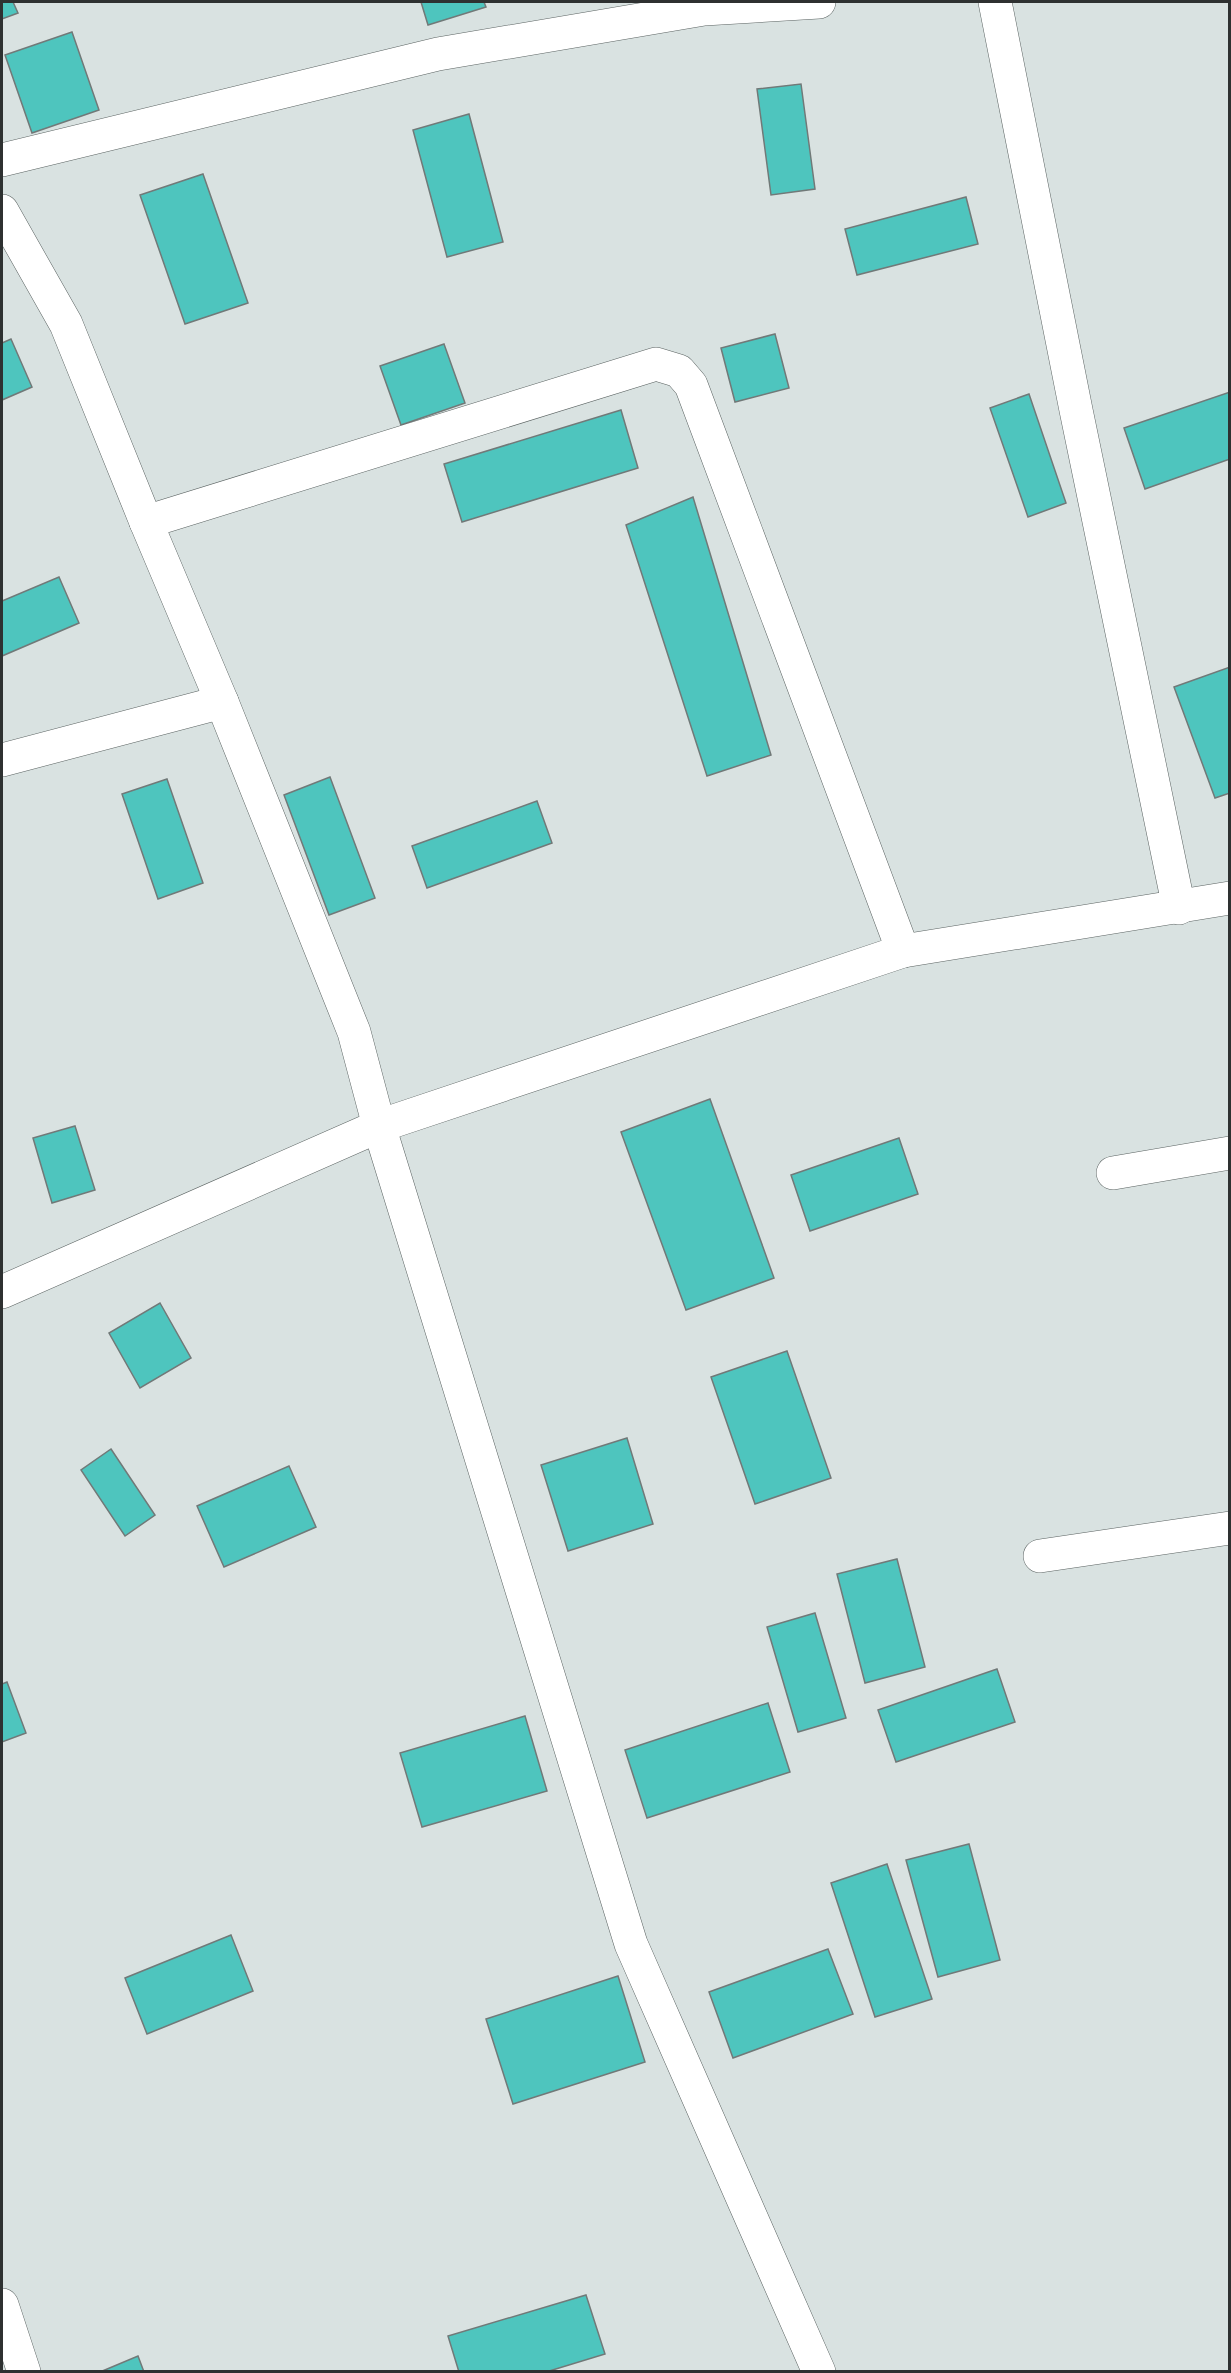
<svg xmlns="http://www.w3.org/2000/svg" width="1231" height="2373" font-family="'Source Sans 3',sans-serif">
<rect width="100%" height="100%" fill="#d9e2e1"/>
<g fill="#4ec5be" stroke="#717978" stroke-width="1.5">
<polygon points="2,2 13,2 18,13 2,19"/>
<polygon points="421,2 484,2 486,7 428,25"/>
<polygon points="72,32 99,110 32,133 5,55"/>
<polygon points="801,84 815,189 771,195 757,89"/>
<polygon points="469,114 503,242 447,257 413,130"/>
<polygon points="203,174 248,303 185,324 140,195"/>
<polygon points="966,197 978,244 857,275 845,229"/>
<polygon points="775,334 789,388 735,402 721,348"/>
<polygon points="11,339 32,387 2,400 2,343"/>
<polygon points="444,344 465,403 401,425 380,366"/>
<polygon points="1230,392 1230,459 1145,489 1124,428"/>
<polygon points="1029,394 1066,503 1028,517 990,408"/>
<polygon points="621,410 638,468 462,522 444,464"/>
<polygon points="693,497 771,755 707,776 626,525"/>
<polygon points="59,577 79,623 2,656 2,601"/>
<polygon points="1230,667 1230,793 1215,798 1174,687"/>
<polygon points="330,777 375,898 329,915 284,795"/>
<polygon points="167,779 203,883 158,899 122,794"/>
<polygon points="537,801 552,843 427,888 412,846"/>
<polygon points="710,1099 774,1278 686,1310 621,1132"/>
<polygon points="75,1126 95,1190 52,1203 33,1138"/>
<polygon points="899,1138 918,1194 810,1231 791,1175"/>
<polygon points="160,1303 191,1358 140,1388 109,1333"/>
<polygon points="787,1351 831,1478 755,1504 711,1377"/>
<polygon points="627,1438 653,1524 568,1551 541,1465"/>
<polygon points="111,1449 155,1515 125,1536 81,1470"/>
<polygon points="289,1466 316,1527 224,1567 197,1506"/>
<polygon points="897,1559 925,1667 865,1683 837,1574"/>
<polygon points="815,1613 846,1718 798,1732 767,1627"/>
<polygon points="997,1669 1015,1722 896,1762 878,1710"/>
<polygon points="7,1682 26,1733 2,1742 2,1684"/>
<polygon points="768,1703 790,1772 647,1818 625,1750"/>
<polygon points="525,1716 547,1791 422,1827 400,1753"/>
<polygon points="969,1844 1000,1960 938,1977 906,1860"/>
<polygon points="887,1864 932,1999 875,2017 831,1883"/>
<polygon points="231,1935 253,1991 147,2034 125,1978"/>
<polygon points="828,1949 853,2014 733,2058 709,1992"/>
<polygon points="618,1976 645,2062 513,2104 486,2019"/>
<polygon points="586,2295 605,2354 546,2372 459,2372 448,2336"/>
<polygon points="138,2356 144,2372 100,2372"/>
</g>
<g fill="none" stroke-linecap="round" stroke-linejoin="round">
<g stroke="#5b6362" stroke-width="34">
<g id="street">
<polyline points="995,2 1076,410 1179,908"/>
<polyline points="2,160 438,54 704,9 819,2"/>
<polyline points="2,211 66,324 146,522 222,702 354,1032 379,1126 631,1944 819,2372"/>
<polyline points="146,522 656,364 679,371 691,385 903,951"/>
<polyline points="2,760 222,702"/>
<polyline points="1113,1173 1230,1153"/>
<polyline points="2,1292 379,1126 903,951 1230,898"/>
<polyline points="1040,1556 1230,1528"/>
<polyline points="2,2305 24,2372"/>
</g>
</g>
<use href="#street" stroke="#fff" stroke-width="33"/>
</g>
<rect width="1231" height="2373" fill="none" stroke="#2e3131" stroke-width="6"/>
</svg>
